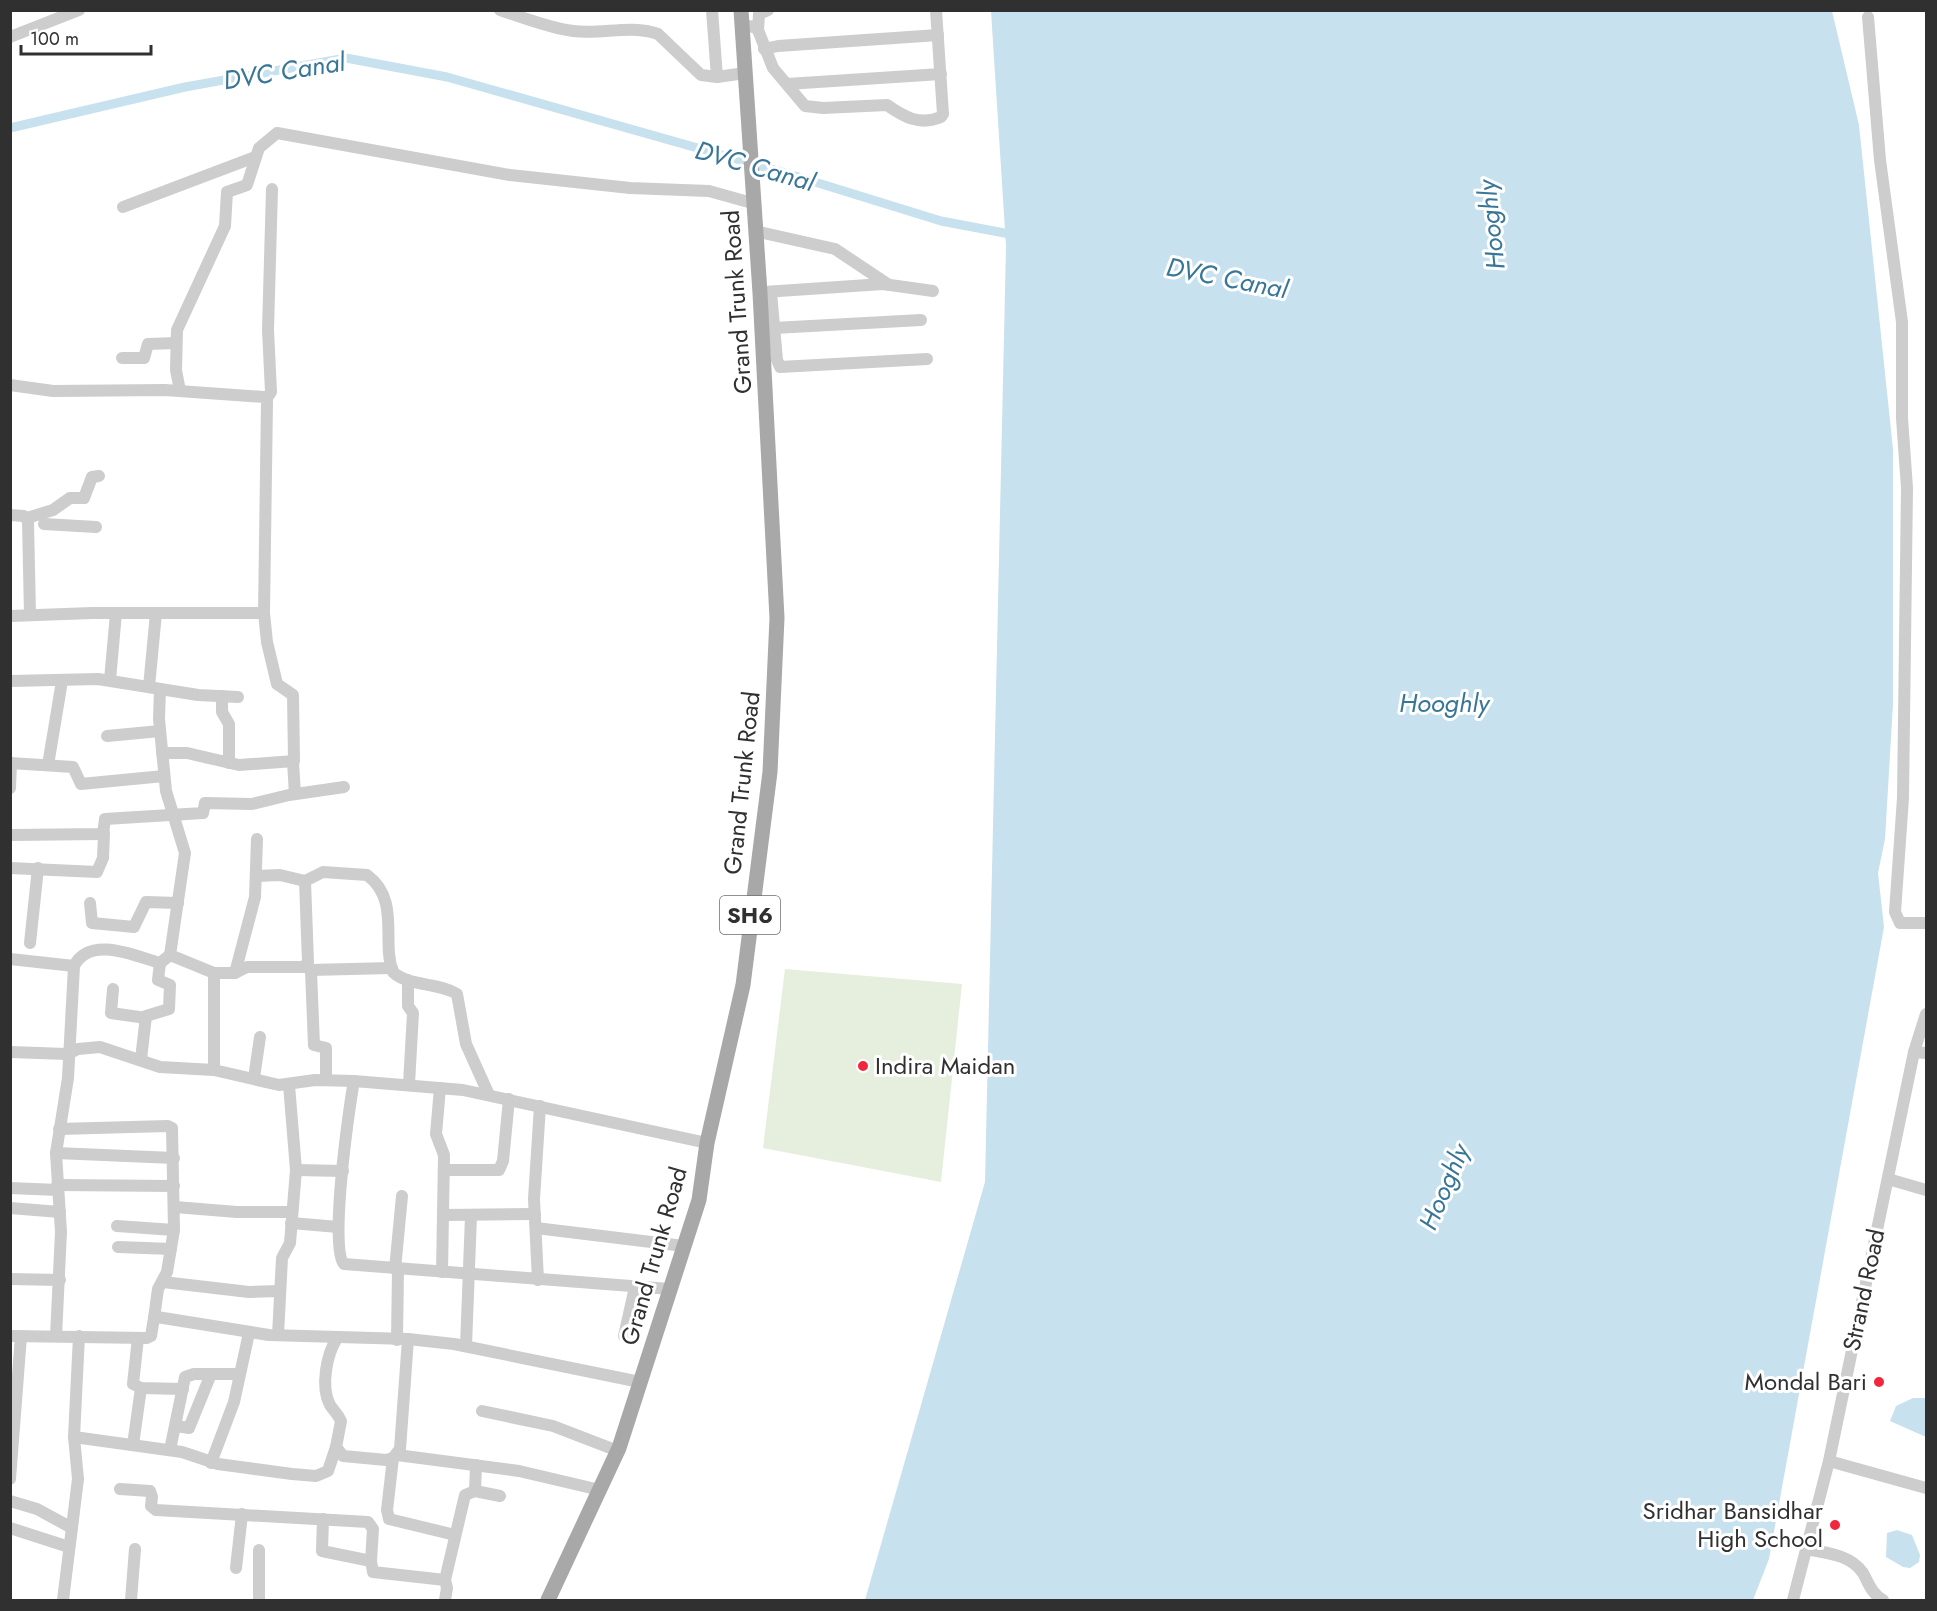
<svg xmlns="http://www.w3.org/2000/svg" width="1937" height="1611" font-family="Jost,sans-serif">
<rect width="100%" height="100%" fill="#fff"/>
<polygon fill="#e6eedd" points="785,969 962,984 941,1182 763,1148"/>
<g fill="#c8e1ee">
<polygon points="991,11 1832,11 1859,125 1893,449 1893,704 1885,839 1878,873 1884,927 1769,1559 1753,1600 865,1600 985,1182 1006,246"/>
<polygon points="1913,1398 1926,1398 1926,1437 1890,1421 1896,1406"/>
<polygon points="1897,1530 1912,1535 1920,1555 1919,1562 1910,1568 1903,1567 1886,1557 1887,1533"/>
</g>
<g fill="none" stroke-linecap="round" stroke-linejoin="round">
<polyline stroke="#c8e1ee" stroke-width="9" points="10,128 185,87 346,58 447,77 789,174 941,221 1015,235"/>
<g stroke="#cdcdcd" stroke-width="12">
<path d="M500,10C524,18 549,28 573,31C602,35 630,24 658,34L701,75L717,77L745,73"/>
<polyline points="712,10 717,77"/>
<polyline points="1868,17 1880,160 1902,322 1902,418 1907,488 1903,798 1895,912 1900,923 1926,923"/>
<path d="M742,25L754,27L758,30L773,68L805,106L823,108L887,105C904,117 920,126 941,117L943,114L936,10"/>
<polyline points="758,30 759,14 768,10"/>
<polyline points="10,37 79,10"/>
<polyline points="764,49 778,46 938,35"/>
<polyline points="787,84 941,74"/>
<polyline points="123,207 255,157"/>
<polyline points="755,231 835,249 889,285"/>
<polyline points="764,292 883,284 933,291"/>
<polyline points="771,292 777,360 780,367 927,359"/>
<polyline points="774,328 921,320"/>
<polyline points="122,358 144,358 148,344 176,343"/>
<polyline points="10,385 53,391 165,390 264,397 267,401 264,613 92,613 10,616"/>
<polyline points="180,391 176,370 177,330 225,226 227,192 247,185 259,148 277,133 510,175 630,188 709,191 752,203"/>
<polyline points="267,398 271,392 268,330 272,189"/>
<polyline points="10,515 24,516 28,521 30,615"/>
<polyline points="27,518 53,510 70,498 84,498 92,477 99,476"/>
<polyline points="44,524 96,527"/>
<polyline points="110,680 116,613"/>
<polyline points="10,681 98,679 198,695 238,697"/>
<polyline points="149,687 156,613"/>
<path d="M160,689L159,719L166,791L185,853L170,955L214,973H235L247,967H304L308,962L305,881L323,872L367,875C401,900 381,942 393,972C409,987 438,982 457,994L466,1044L489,1095"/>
<polyline points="222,696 222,712 229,724 229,763"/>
<polyline points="107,736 160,731"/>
<polyline points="162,753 187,753 239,765 294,761 293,695 277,684 267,642 264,613"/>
<polyline points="293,762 295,794"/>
<polyline points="10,763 73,767 81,784 164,776"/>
<polyline points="48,765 62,681"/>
<polyline points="10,788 11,763"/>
<polyline points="10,835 103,834 105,819 203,813 205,803 252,804 289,795 344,787"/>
<polyline points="10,868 97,872 103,858 104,833"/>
<polyline points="257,876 280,875 305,881"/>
<polyline points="90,903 92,923 134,927 146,902 178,903"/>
<polyline points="30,943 38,868"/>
<polyline points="10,959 74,966"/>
<polyline points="307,965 311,971 314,1045 326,1048 326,1080"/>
<polyline points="310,970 392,968"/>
<polyline points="235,973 255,897 257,839"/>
<polyline points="408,980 408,1006 413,1013 409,1084"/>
<polyline points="113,989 111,1013 146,1018"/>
<polyline points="10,1052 67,1054 78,1049 100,1047 160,1067 214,1070 279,1085 315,1080 354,1081 463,1090 707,1143"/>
<polyline points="1914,1052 1926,1053"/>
<polyline points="141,1059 146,1016 169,1009 170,985 158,980 160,963"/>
<polyline points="214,1070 214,973"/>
<polyline points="254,1078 260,1037"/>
<path d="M354,1081C349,1107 329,1249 344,1264L670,1289"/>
<polyline points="440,1088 436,1134 444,1155 442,1272"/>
<polyline points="59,1129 168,1126 172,1128 174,1230 167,1272 158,1289 154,1318"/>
<polyline points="56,1153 174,1158"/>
<polyline points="296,1170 343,1171"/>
<polyline points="445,1170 499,1170 503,1161 509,1099"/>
<polyline points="1888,1179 1926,1190"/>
<polyline points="57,1185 174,1186"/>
<polyline points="10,1188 58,1190"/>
<polyline points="175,1207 237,1212 292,1212"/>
<polyline points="10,1208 60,1212"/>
<polyline points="444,1215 535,1214"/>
<polyline points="291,1223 338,1227"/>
<polyline points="117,1226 174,1230"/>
<polyline points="536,1228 684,1246"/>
<polyline points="118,1247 171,1249"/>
<polyline points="395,1269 402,1196"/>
<polyline points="10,1279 60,1280"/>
<polyline points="538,1280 534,1199 540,1106"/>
<polyline points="163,1282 249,1292 280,1291"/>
<polyline points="278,1335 282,1258 290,1243 296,1170 289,1085"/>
<polyline points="10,1336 147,1338 151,1336 154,1318 157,1317 269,1335 408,1339 454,1344 640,1382"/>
<path d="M56,1336L61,1232L56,1153L68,1078L74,966C90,935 135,956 160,963L170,955"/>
<polyline points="624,1336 635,1287"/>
<polyline points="138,1338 133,1384 141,1388 183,1389"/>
<path d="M337,1338C327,1354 320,1386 330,1405C334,1411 338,1414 341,1421L336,1447L343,1456L386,1460L393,1458L400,1449L408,1339"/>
<polyline points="397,1340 398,1269"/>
<polyline points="466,1346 471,1216"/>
<polyline points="482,1411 553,1426 618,1451"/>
<polyline points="176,1426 189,1428 211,1374"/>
<polyline points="74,1437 182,1452 218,1464 292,1474 316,1476 328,1471 336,1447"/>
<polyline points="133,1445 141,1388"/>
<polyline points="170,1450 185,1377 194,1374 240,1374"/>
<polyline points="397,1455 519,1471 600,1490"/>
<polyline points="393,1458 387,1510 389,1519 455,1535"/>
<polyline points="1829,1461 1926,1488"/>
<polyline points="211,1463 234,1402 249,1333"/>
<polyline points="10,1479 21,1336"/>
<polyline points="120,1489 150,1491 152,1497 151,1506 156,1510 368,1522 373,1529 371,1561 373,1572 445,1580 447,1588 445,1600"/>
<polyline points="475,1491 476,1465"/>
<polyline points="10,1501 37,1509 72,1528"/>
<polyline points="323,1519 322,1551 371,1561"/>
<polyline points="10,1528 69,1547"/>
<path d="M1806,1549C1826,1553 1850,1554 1863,1573C1869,1584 1872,1594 1883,1600"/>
<polyline points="259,1550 259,1600"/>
<polyline points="236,1568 242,1514"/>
<polyline points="445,1580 465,1495 475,1491 500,1496"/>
<polyline points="63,1600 78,1479 74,1437 79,1336"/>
<polyline points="131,1600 135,1549"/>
<polyline points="1793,1600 1829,1461 1914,1052 1926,1014"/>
</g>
<polyline stroke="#a8a8a8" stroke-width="15" points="548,1600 619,1448 699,1200 707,1143 743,985 770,772 777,618 760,293 741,10"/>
</g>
<g fill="#f1283d" stroke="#fff" stroke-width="2">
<circle cx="863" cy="1066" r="6"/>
<circle cx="1879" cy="1382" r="6"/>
<circle cx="1835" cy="1525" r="6"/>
</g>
<g text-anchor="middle" stroke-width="6" stroke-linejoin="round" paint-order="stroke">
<rect fill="#fff" stroke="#6e6e6e" stroke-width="1.5" x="720" y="896" width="60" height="38" rx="4.5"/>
<g font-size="22" font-weight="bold" fill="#303030">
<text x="750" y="923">SH6</text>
</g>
<g font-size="24" fill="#303030" stroke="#fff">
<text transform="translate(737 302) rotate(-94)" y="8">Grand Trunk Road</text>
<text transform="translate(742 783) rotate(-84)" y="8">Grand Trunk Road</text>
<text transform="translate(654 1256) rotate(-74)" y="8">Grand Trunk Road</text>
<text transform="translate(1864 1290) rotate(-78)" y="8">Strand Road</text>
</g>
<g font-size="24" fill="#303030" stroke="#fff" text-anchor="end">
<text x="875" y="1074" text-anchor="start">Indira Maidan</text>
<text x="1867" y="1390">Mondal Bari</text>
<text x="1823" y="1519">Sridhar Bansidhar<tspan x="1823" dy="28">High School</tspan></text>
</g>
<g font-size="26" font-style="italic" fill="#387698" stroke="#fff">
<text transform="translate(284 71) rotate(-9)" y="9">DVC Canal</text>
<text transform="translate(755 166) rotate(16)" y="9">DVC Canal</text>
<text transform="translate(1491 225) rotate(-96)" y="9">Hooghly</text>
<text transform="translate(1227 278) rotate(11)" y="9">DVC Canal</text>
<text x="1444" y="712">Hooghly</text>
<text transform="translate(1444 1187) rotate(-67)" y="9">Hooghly</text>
</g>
</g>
<rect width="1937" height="1611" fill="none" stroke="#303030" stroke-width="24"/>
<path d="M21 45v9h130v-9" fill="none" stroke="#303030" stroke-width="3"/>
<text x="30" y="45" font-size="18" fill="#303030" stroke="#ffffff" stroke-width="4.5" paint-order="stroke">100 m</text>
</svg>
